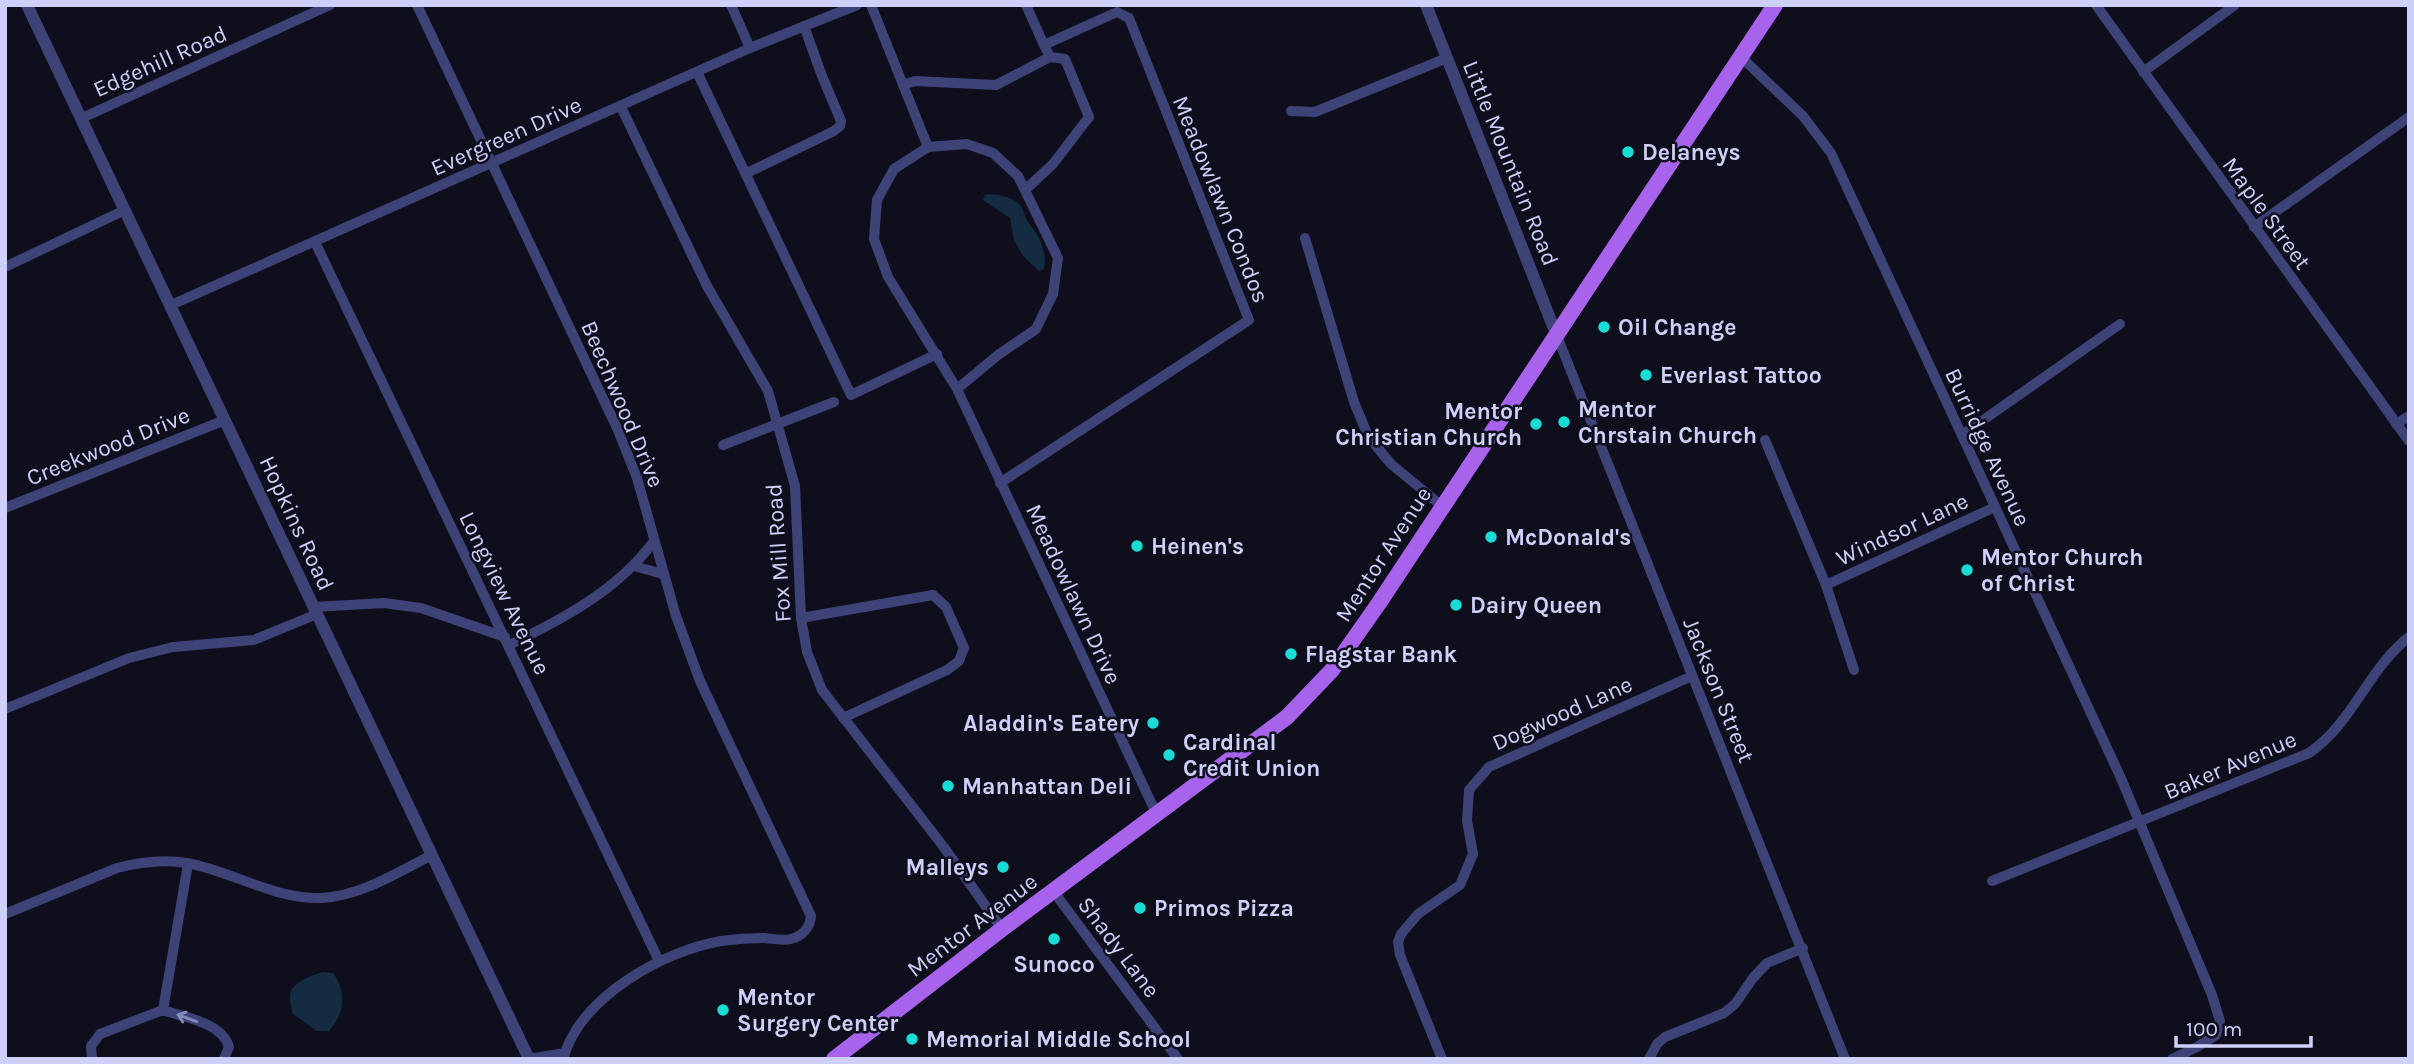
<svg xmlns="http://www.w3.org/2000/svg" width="2414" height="1064" font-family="Karla,sans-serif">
<rect width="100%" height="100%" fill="#0f0e1d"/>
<g fill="#132c41">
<path d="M990,194C1000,195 1014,197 1021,206C1024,211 1025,218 1028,222C1040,237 1047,250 1044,269L1039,271L1023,256L1014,240L1010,218L983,200L985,195Z"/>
<path d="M323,972L333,973C347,993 345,1013 329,1031H317L293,1014C292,1009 289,1001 290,996C290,982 313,975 323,972Z"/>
</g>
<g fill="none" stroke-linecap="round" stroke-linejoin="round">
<g stroke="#3e4377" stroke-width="10">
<path d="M417,5L617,428L637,478L676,616L700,681L811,916C810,927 803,936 791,939C783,941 773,939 764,938C750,938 735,939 721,941C663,951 580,997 563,1059"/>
<polyline points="731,5 750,48"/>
<polyline points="871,5 928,147"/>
<polyline points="1026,5 1044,45"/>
<polyline points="2096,5 2409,441"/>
<polyline points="1741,57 1803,116 1831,153 2120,776 2212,995 2220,1021 2216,1035 2197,1047 2172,1059"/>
<polyline points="697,72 851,395 937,354"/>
<polyline points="2143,72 2235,5"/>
<polyline points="903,85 915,81 996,85 1050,57 1044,45 1117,12 1129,18 1249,320 1000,483"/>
<polyline points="621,107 707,286 768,391 795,486 801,618 807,652 822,690 943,846 1002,929"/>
<polyline points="1291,111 1315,112 1447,58"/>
<polyline points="82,118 330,5"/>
<polyline points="747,173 834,131 840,126 841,121 822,76 804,26"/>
<polyline points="1025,190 1053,164 1089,117 1065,59 1050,57"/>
<polyline points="2254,227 2409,117"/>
<polyline points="1305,238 1354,402 1368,436 1391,464 1442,506"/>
<polyline points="315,242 659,961"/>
<polyline points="5,267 125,210"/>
<polyline points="171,305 750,48 857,5"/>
<polyline points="1557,336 1845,1059"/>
<polyline points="957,389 998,355 1036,329 1053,294 1058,258 1018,176 993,153 967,144 928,147 894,169 877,200 874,239 888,277 957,389 1157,815"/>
<polyline points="2396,424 2409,416"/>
<polyline points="1962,435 2120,324"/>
<polyline points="1765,440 1826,585 1854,670"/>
<polyline points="723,445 834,402"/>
<polyline points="5,508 225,420"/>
<polyline points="634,566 663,574"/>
<polyline points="1826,585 1995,507"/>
<polyline points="313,607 384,603 421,608 505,637"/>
<polyline points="801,618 933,595 946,607 964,648 959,661 947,670 843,718"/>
<path d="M509,645C563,619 618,590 654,541"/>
<polyline points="5,709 129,658 173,647 254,640 317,614"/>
<path d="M1992,881L2309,753C2353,723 2368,669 2409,637"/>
<polyline points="1054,892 1178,1059"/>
<path d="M5,914L117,868C140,862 163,859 187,863C232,871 275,900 322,898C361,896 398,872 432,855"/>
<polyline points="163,1010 188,864"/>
<path d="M92,1059L91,1046L100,1034L163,1010C185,1018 222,1022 229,1047L224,1059"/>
<polyline points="529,1059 565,1053"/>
<polyline points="1442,1059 1400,955 1398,942 1401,934 1418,914 1460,885 1473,854 1467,821 1469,790 1489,767 1692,676"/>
<polyline points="1649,1059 1657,1044 1665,1037 1724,1013 1735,1004 1753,978 1767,963 1803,948"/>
</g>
<g stroke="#3e4377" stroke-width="12">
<polyline points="27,5 529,1059"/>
<polyline points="1426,5 1557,336"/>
</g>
<polyline stroke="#a863ed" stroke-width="16" points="834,1059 1002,929 1287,717 1332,670 1379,603 1775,5"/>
</g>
<defs><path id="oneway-shaft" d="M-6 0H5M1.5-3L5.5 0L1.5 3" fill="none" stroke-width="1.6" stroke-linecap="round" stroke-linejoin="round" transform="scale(1.75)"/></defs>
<use stroke="#868ab8" href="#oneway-shaft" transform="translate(187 1018) rotate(-160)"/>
<g fill="#19dcd6" stroke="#0f0e1d" stroke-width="2.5">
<circle cx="1628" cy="152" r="7"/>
<circle cx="1604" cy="327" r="7"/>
<circle cx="1646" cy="375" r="7"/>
<circle cx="1564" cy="422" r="7"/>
<circle cx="1536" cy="424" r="7"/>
<circle cx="1491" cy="537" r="7"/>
<circle cx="1137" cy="546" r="7"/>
<circle cx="1967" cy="570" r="7"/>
<circle cx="1456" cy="605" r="7"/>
<circle cx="1291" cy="654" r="7"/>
<circle cx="1153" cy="723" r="7"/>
<circle cx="1169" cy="755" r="7"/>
<circle cx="948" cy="786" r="7"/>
<circle cx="1003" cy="867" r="7"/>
<circle cx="1140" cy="908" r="7"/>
<circle cx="1054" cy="939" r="7"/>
<circle cx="723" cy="1010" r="7"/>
<circle cx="912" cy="1039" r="7"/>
</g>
<g text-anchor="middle" stroke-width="5" stroke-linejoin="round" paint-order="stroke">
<g font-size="23" fill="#cfd0fa" stroke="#0f0e1d">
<text transform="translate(160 61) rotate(-24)" y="8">Edgehill Road</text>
<text transform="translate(506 136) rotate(-24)" y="8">Evergreen Drive</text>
<text transform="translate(1511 163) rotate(68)" y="8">Little Mountain Road</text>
<text transform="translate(1221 199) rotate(68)" y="8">Meadowlawn Condos</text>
<text transform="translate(2267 213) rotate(54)" y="8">Maple Street</text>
<text transform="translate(623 404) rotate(67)" y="8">Beechwood Drive</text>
<text transform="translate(108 446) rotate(-22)" y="8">Creekwood Drive</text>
<text transform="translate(1988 447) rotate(65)" y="8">Burridge Avenue</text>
<text transform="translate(297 523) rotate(65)" y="8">Hopkins Road</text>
<text transform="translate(1902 529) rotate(-25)" y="8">Windsor Lane</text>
<text transform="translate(778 553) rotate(-94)" y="8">Fox Mill Road</text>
<text transform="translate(1383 554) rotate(-57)" y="8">Mentor Avenue</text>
<text transform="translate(505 593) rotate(64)" y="8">Longview Avenue</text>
<text transform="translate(1074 594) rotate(65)" y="8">Meadowlawn Drive</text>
<text transform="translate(1719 690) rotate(68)" y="8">Jackson Street</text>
<text transform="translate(1562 713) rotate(-24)" y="8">Dogwood Lane</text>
<text transform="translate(2230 765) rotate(-23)" y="8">Baker Avenue</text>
<text transform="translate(972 925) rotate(-37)" y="8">Mentor Avenue</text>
<text transform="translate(1119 947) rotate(53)" y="8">Shady Lane</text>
</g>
<g font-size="23" font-weight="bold" fill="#cfd0fa" stroke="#0f0e1d" text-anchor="start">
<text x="1642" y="160">Delaneys</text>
<text x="1618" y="335">Oil Change</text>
<text x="1660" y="383">Everlast Tattoo</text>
<text x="1578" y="417">Mentor<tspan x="1578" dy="26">Chrstain Church</tspan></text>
<text x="1522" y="419" text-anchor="end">Mentor<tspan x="1522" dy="26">Christian Church</tspan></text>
<text x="1505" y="545">McDonald's</text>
<text x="1151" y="554">Heinen's</text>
<text x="1981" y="565">Mentor Church<tspan x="1981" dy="26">of Christ</tspan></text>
<text x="1470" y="613">Dairy Queen</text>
<text x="1305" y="662">Flagstar Bank</text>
<text x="1139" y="731" text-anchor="end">Aladdin's Eatery</text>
<text x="1183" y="750">Cardinal<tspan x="1183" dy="26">Credit Union</tspan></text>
<text x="962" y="794">Manhattan Deli</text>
<text x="989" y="875" text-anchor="end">Malleys</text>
<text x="1154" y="916">Primos Pizza</text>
<text x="1054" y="972" text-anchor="middle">Sunoco</text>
<text x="737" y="1005">Mentor<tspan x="737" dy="26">Surgery Center</tspan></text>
<text x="926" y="1047">Memorial Middle School</text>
</g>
</g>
<rect width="2414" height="1064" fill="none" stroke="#cfd0fa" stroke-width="14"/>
<path d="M2176 1036v10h135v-10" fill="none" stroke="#cfd0fa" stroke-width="3.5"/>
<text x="2186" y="1036" font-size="21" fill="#cfd0fa" stroke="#0f0e1d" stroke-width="5" paint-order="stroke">100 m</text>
</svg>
